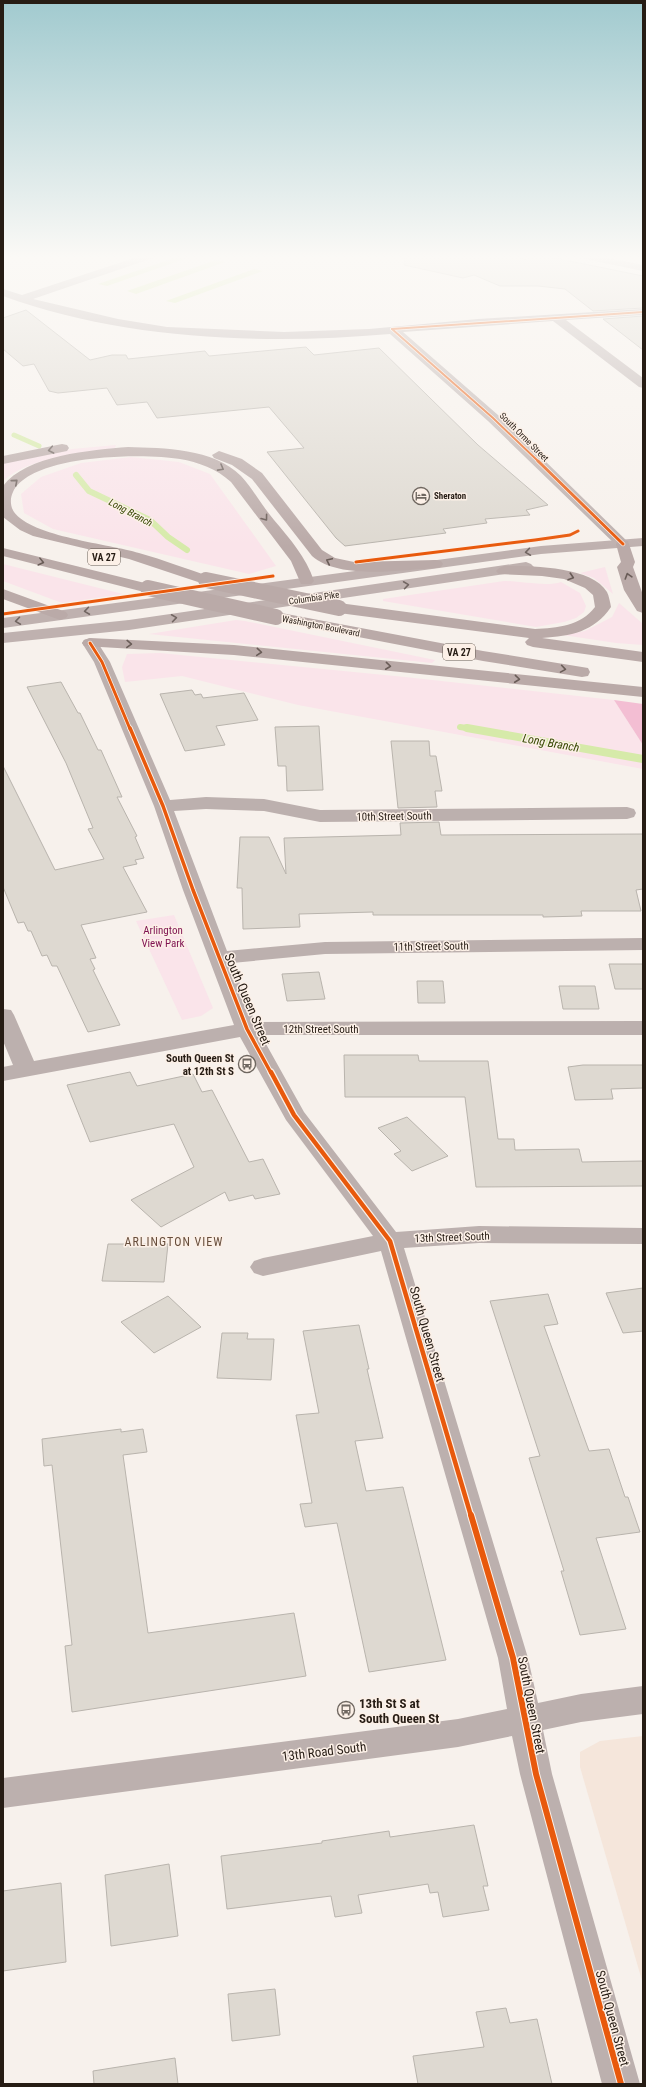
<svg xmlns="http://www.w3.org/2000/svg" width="646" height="2087" font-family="'Roboto Condensed',sans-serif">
<rect width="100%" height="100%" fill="#f7f1ec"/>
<polygon fill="#f5e6db" points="643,1736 643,1984 580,1767 580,1752 600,1741"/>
<g fill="#fae4ea">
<path d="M116,445L115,448C81,454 29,457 3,481V463L72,449Z"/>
<polygon points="131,457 179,462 210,474 276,566 249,574 53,529 24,513 21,494 41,477 81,463"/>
<polygon points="3,564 123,594 62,603 3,581"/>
<polygon points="605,567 613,594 594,578 580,573"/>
<path d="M504,581C521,581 547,587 561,582L580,593L586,606L584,612L576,618L564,622L536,627L383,601V599Z"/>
<polygon points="619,603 643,624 643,645 616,643 563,635 585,631 612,617"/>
<polygon points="236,620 245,621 435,660 432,663 149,634"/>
<polygon points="160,653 405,677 614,700 643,745 643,769 298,705 182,676 125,682 122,667 127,654"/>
<polygon points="174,915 213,1008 201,1016 182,1020 136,921"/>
</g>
<polygon fill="#f3bed3" points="614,700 643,704 643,745"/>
<g fill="#d6eaa9">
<polygon points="183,255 196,255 107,286 98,284"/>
<polygon points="216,260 225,262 136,294 127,291"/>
<polygon points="254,269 263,271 175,303 166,301"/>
</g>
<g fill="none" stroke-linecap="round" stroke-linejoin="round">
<polyline stroke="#d6eaa9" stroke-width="5" points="14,435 39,446"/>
<g stroke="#d6eaa9" stroke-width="6">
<polyline points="76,475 89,491 150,520 168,537 187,550"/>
<polyline points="460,727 473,729"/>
</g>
<polyline stroke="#d6eaa9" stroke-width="8" points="467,728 643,759"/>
</g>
<g fill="#ded9d1" stroke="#b9b4ad">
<polygon points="405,255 521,255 523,260 540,255 643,276 643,308 593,311 565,289 538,286 500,286 474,275 463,278 404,265"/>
<polygon points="26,310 90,360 112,355 126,355 128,359 205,351 209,356 306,347 314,355 379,348 478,445 548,505 526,510 530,515 485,519 487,523 443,529 446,533 345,546 336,538 267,452 304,448 269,407 157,418 147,402 117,405 107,388 58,393 49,391 34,364 23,366 3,349 3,318"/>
<polygon points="643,316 643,350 603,319"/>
<polygon points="61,682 78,713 80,713 98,750 101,750 122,797 117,797 137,836 135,837 144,858 135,860 137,864 123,867 147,912 81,925 96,958 90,959 95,969 93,970 120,1025 88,1032 57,966 52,966 47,955 42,956 31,931 28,931 24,922 18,923 3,887 3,766 55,870 104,859 88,829 93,828 66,763 27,687"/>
<polygon points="192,690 195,695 201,694 203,698 244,693 258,720 216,726 225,745 185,751 160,694"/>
<polygon points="319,726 323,790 287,791 286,766 278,766 275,727"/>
<polygon points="391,741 429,741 430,756 436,756 442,791 435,791 437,807 398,808"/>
<polygon points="439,822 441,835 643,834 643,889 636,890 641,911 581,911 582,916 543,917 543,915 373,915 373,912 299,914 300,927 243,929 242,888 237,888 240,837 269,837 286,874 284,838 401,835 400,823"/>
<polygon points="609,964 643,964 643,989 615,989"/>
<polygon points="319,972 325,999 287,1001 282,974"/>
<polygon points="417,981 443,981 445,1003 418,1003"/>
<polygon points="559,986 595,986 599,1009 563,1009"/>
<polygon points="344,1055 418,1055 419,1061 488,1061 498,1139 514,1139 515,1150 579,1149 582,1162 643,1161 643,1186 476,1187 465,1097 345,1097"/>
<polygon points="583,1065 643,1065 643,1088 611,1089 613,1099 575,1100 568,1067"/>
<polygon points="130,1072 137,1086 193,1074 202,1092 212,1090 249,1162 263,1159 280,1194 255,1199 253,1195 229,1201 225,1192 161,1227 131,1200 194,1167 174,1124 90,1142 67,1085"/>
<polygon points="407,1117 448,1156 412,1171 394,1154 401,1151 378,1128"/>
<polygon points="108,1244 168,1244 164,1282 102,1281"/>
<polygon points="643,1288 643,1331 623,1333 606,1293"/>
<polygon points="548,1294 558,1324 544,1326 589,1451 609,1449 625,1497 628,1497 640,1532 596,1538 626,1629 580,1635 561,1571 564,1571 529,1458 540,1456 490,1301"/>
<polygon points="168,1296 201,1327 154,1353 121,1322"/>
<polygon points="359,1325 369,1369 367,1369 383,1438 355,1441 366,1491 403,1487 446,1660 369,1672 337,1523 305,1527 300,1504 312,1503 296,1415 319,1413 303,1331"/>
<polygon points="222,1333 248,1333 247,1339 274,1339 271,1380 217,1378"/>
<polygon points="121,1429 121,1432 143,1429 147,1452 123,1455 148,1633 294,1613 306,1676 72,1712 65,1646 72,1645 61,1548 52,1465 44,1466 42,1439"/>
<polygon points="474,1825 488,1886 483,1886 489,1910 443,1917 438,1892 430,1893 428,1884 358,1895 362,1913 335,1917 331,1896 227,1909 221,1856 322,1843 322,1841 389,1831 390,1837"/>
<polygon points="169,1864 178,1936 111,1946 105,1875"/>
<polygon points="61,1883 66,1962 3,1971 3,1891"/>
<polygon points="275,1989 280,2035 232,2041 228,1994"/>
<polygon points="506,2008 510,2023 537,2019 552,2084 418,2084 413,2056 484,2047 476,2012"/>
<polygon points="175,2058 178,2084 94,2084 93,2071"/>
</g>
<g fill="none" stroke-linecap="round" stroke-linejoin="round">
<g fill="#bcb0ae" fill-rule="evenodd">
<path d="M143,255H157L156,257L33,299L118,319L167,327L284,332L369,329L478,319L643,309V315L566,320L643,378V388L639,387L553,321L403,332L498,415L630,544L628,547H618L488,421L390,334C264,345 123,340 3,296V289L22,295Z"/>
<polygon points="575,255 593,255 643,265 643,271 580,258"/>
<polygon points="90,638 96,640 110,662 170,800 206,797 264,799 320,810 627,807 634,809 636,813 634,817 627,819 320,822 264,811 206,809 174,811 227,951 325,942 643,938 643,950 325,954 232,963 255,1022 643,1021 643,1035 261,1035 304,1112 396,1232 479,1226 643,1228 643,1244 479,1243 404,1248 528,1658 538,1703 581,1694 643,1686 643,1714 581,1722 543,1730 552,1774 640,2084 602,2084 520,1774 512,1736 458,1747 3,1808 3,1778 458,1719 507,1709 498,1658 381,1251 263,1276 254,1273 250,1267 254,1261 263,1258 373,1236 286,1120 240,1037 3,1081 3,1067 13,1065 3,1041 3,1009 11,1010 14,1015 34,1061 234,1025 183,890 154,806 94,662 82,643 84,640"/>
</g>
<g fill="#bfb1af" fill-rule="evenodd">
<polygon points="643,538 643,546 541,554 3,628 3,618 541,546"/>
<polygon points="526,562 531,564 534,567 531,570 129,630 3,643 3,633 129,620"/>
</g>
<g fill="#baaaa8" fill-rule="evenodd">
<polygon points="62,444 67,445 69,448 67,451 3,464 3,456"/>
<path d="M128,447C164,448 213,448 241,476C253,489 262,506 274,520C290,539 306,557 314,581L311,584H301L291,561L231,482C217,469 198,462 180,459C144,453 31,454 13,492C10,498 10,506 14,512C32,537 110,544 139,553C164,560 187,569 211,577L214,580L211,583H201L129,559L33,536L20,530L3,517V486C26,455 92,450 128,447Z"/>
<path d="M219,451L242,459L262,473L322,550L335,558L354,562L436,560L441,561L443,564L441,567L436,568C401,570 339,580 312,556L252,479L232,465L214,458L212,455Z"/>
<polygon points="623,540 628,541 635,562 633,567 643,595 643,613 637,611 624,590 617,567 621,562 616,544 618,541"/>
<polygon points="3,548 153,585 156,588 153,591 148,593 3,556"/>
<path d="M504,566C530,566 592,566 607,592C609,596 610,602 611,607C594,632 571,636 542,638L643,652V662L533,647L527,645L525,642L529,638L339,613L333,611L331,608L333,605L339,603L535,629C557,628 581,626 595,607L593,595L585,588L564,579L542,576L499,574L496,571L499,568Z"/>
<polygon points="3,589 66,612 68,615 66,618 60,620 3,599"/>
<polygon points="276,612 483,651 582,667 588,668 590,672 588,676 582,677 483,661 270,620 268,617 270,614"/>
<polygon points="90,638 234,645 643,687 643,697 234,655 84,646 82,643 84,640"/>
</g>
<g stroke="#baaaa8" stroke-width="16">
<polyline points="206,580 339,608"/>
<polyline points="148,588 276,617"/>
</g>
<g stroke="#fcf0e7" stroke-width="3.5">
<g id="cycleway-far4">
<polyline points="392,329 493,418 539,462"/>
<polyline points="392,329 643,312"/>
</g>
</g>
<g stroke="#fcf0e7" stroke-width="4.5">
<g id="cycleway-far3">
<polyline points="538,461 623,544"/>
<polyline points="356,562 535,540 570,535 578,531"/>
<polyline points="3,614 273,576"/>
<polyline points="90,643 102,662 130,729"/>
</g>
</g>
<g stroke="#fcf0e7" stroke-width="5.5">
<polyline id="cycleway-far2" points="130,728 163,806 193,890 247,1029 271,1073"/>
</g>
<g stroke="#fcf0e7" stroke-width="7">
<polyline id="cycleway-far1" points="271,1072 294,1115 390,1241 471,1516"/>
</g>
<g stroke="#fcf0e7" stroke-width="8">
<polyline id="cycleway" points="471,1515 513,1658 536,1774 621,2084"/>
</g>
<use href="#cycleway-far4" stroke="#e8590c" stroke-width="2"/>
<use href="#cycleway-far3" stroke="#e8590c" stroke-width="3"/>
<use href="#cycleway-far2" stroke="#e8590c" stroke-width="3.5"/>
<use href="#cycleway-far1" stroke="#e8590c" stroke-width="4.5"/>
<use href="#cycleway" stroke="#e8590c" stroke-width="6"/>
</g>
<defs><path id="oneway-chevron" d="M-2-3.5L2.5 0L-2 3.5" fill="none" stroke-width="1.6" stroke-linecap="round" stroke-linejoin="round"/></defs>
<g stroke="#695c57">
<use href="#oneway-chevron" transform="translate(51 450) rotate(169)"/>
<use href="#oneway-chevron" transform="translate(221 468) rotate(29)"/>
<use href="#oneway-chevron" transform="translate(15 482) rotate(-41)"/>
<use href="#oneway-chevron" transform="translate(265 518) rotate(53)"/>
<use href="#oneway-chevron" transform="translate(329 561) rotate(-155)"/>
<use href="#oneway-chevron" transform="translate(41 562) rotate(14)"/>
<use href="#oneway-chevron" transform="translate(628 576) rotate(-107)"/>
<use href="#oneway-chevron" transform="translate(571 577) rotate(18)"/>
<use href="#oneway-chevron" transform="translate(129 644) rotate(2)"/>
<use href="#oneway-chevron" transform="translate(259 652) rotate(5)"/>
<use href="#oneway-chevron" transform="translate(388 666) rotate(6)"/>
<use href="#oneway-chevron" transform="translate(563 669) rotate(9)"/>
<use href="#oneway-chevron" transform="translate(517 679) rotate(6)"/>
</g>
<g stroke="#726662">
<use href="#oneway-chevron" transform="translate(528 552) rotate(172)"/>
<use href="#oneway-chevron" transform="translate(406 585) rotate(-8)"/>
<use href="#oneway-chevron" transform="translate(87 611) rotate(172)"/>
<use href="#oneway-chevron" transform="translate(174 618) rotate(-8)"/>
<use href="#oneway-chevron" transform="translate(18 621) rotate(172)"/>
</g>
<linearGradient id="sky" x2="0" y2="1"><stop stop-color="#a1cacf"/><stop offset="0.47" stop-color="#fbf9f6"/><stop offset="1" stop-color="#fbf9f6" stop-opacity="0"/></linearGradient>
<rect width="646" height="547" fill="url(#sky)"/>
<defs>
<g id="hotel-ring" transform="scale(0.9)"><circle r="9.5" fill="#fcf0e7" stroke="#6f6760" stroke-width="1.5"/><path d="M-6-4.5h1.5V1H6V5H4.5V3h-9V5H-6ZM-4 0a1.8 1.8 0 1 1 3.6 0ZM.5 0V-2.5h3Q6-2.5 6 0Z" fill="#6f6760"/></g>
<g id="bus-ring" transform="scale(0.9)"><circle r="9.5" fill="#fcf0e7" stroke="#6f6760" stroke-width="1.5"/><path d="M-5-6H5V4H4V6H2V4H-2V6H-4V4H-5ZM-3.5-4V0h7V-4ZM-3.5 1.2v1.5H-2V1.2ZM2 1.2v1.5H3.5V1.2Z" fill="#6f6760"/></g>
</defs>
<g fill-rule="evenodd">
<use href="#hotel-ring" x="421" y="496"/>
<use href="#bus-ring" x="247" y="1064"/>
<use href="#bus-ring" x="346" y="1710"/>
</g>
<g text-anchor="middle" stroke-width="3" stroke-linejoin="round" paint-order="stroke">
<g font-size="9" fill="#261c14" stroke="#fcf0e7">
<text transform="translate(524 437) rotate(45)" y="3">South Orme Street</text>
<text transform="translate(314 598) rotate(-8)" y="3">Columbia Pike</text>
<text transform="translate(321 626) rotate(11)" y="3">Washington Boulevard</text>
</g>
<g font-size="9" font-weight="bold" fill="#261c14" stroke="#fcf0e7" text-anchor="start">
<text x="434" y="499">Sheraton</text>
</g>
<g font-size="10" font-style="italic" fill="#364802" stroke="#fcf0e7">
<text transform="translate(131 512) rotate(28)" y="4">Long Branch</text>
</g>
<g fill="#fcf0e7" stroke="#665c53" stroke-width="1">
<rect x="88" y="549" width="32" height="16" rx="3"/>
<rect x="443" y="644" width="32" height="16" rx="3"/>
</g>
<g font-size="10" font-weight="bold" fill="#261c14">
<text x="104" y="561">VA 27</text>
<text x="459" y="656">VA 27</text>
</g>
<g font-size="11" fill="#261c14" stroke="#fcf0e7">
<text transform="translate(394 816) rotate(-1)" y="4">10th Street South</text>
<text transform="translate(431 946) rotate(-1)" y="4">11th Street South</text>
<text x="321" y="1033">12th Street South</text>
<text transform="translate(452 1237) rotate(-2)" y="4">13th Street South</text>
</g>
<g font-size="11" fill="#7f1251" stroke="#fcf0e7">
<text x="163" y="934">Arlington<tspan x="163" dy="13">View Park</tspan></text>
</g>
<g font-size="11" font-weight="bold" fill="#261c14" stroke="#fcf0e7" text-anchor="end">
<text x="234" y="1062">South Queen St<tspan x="234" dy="13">at 12th St S</tspan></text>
</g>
<g font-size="12" font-style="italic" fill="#364802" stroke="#fcf0e7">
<text transform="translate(551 743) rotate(10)" y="4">Long Branch</text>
</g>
<g font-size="12" letter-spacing="1" fill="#674e3c" stroke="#fcf0e7">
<text x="174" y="1246">ARLINGTON VIEW</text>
</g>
<g font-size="13" fill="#261c14" stroke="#fcf0e7">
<text transform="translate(248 999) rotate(67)" y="5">South Queen Street</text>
<text transform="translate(428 1334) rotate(74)" y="5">South Queen Street</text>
<text transform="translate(532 1705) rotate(79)" y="5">South Queen Street</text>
<text transform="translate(324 1751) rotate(-7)" y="5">13th Road South</text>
<text transform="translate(613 2018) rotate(75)" y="5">South Queen Street</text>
</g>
<g font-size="13" font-weight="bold" fill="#261c14" stroke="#fcf0e7" text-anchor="start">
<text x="359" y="1708">13th St S at<tspan x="359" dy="15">South Queen St</tspan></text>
</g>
</g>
<rect width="646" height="2087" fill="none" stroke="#261c14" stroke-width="8"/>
</svg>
